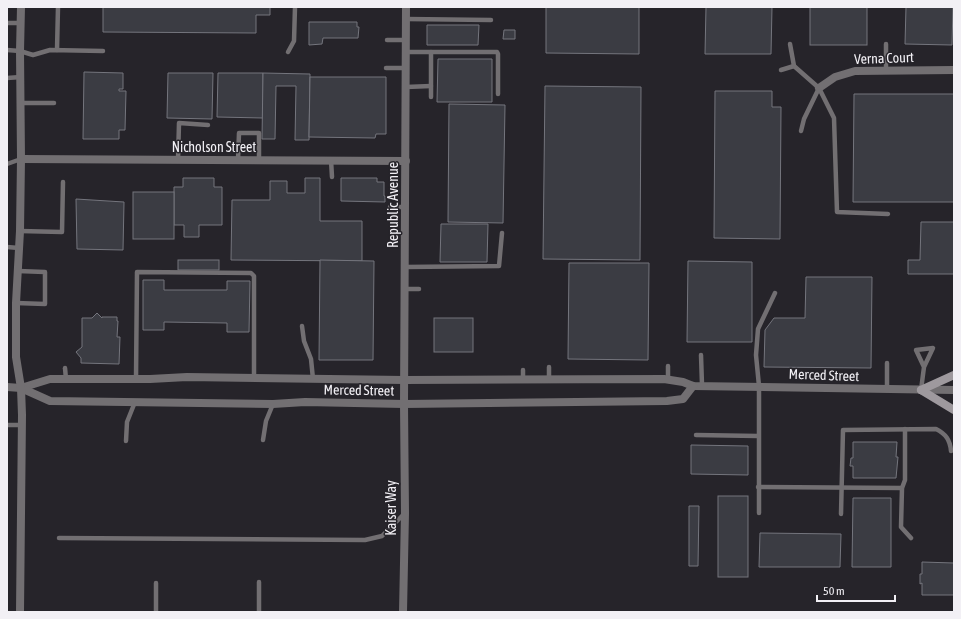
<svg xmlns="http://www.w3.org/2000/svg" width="961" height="619" font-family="'Asap Condensed',sans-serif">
<rect width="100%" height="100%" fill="#26242a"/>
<g fill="#3b3c43" stroke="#74757d">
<polygon points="103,7 270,7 270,15 256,15 256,33 103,32"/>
<polygon points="546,7 639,7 639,54 546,53"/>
<polygon points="706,7 772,7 771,54 705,54"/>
<rect x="810" y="7" width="57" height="38"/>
<polygon points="906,7 953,7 952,45 905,44"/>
<polygon points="309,22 357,22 357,27 359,27 358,38 323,38 322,44 309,45"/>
<polygon points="427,25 479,25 478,45 427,45"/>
<polygon points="504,30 515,30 515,39 503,39"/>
<polygon points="438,59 492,59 492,102 437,102"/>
<polygon points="84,72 123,73 123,89 119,89 119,91 126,91 125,130 119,130 119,139 83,139"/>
<polygon points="168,73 213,73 212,119 167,118"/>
<polygon points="218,73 263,73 263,118 217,117"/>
<polygon points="263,73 310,74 309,140 295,140 296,86 276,86 275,139 262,139"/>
<polygon points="310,77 386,77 386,134 376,134 375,138 309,137"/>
<polygon points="545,86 641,87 640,260 543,259"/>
<polygon points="715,91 772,91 772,107 781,107 780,239 714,238"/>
<polygon points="854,94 954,94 954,202 853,202"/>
<polygon points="449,104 505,105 503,223 448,222"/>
<polygon points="183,178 214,178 214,187 222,187 222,225 199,225 199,237 184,237 184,225 174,225 174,187 183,187"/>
<polygon points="305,178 320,178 320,221 362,221 362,261 231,260 232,200 270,200 270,181 287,181 287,193 305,193"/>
<polygon points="341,178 377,178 377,182 384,182 384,196 385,196 385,202 341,201"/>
<rect x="133" y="192" width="41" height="47"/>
<polygon points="76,199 124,202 123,250 77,249"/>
<polygon points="921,222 954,222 954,274 908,274 908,260 920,260"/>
<polygon points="441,224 488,224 487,262 440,262"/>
<rect x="178" y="260" width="41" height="10"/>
<polygon points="320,260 374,261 373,360 319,360"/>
<polygon points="688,261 752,262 752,342 687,342"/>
<polygon points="569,263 649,263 648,360 568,359"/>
<polygon points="806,277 872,277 871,368 764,367 765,330 774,318 805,318"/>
<polygon points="143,280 164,280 164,290 227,290 227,281 250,281 249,332 227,332 227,323 164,322 164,330 143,330"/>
<polygon points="97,313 102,318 102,317 117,317 117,321 118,321 117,337 120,337 119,364 81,363 81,358 76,352 82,347 82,318 92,318"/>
<rect x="434" y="318" width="39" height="34"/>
<polygon points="853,442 897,442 896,457 898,457 896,478 853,478 853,466 850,466 851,458 853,458"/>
<polygon points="691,445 748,446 748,475 691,474"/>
<rect x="718" y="496" width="30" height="81"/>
<polygon points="853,498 891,498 891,567 852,567"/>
<polygon points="689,506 699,506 698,566 689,566"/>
<polygon points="760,533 841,534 840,567 759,567"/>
<polygon points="922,562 954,563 954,595 922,595 922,583 920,584 920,574 922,574"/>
</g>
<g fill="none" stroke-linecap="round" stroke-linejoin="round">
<g stroke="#726f72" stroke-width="4.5">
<polyline points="406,19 491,20"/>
<polyline points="7,23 21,23"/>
<polyline points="387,40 406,40"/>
<polyline points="790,44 794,66"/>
<polyline points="7,50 20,51 33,55 50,50 103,51"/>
<polyline points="57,50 58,7"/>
<polyline points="288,52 294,41 295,7"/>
<polyline points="406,52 431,52 431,97"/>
<polyline points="431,52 497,52 498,54 498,94"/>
<polyline points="386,68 406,68"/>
<polyline points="781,70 794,66 819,88 834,118 837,212 888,214"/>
<polyline points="886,70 886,44"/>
<polyline points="7,78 21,77"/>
<polyline points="406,87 431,86"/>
<polyline points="21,103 54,103"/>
<polyline points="801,131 804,119 819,88"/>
<polyline points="178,160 179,123 208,125"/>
<polyline points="238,160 239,133 259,133 259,160"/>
<polyline points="331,160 332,177"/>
<polyline points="7,164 21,159"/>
<polyline points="390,207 405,207"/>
<polyline points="20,231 62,232 63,182"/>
<polyline points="7,247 19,248"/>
<polyline points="405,267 499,266 502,233"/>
<polyline points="405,289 419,289"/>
<polyline points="16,303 45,304 45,272 18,271"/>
<polyline points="302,326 304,341 311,359 313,379"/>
<polyline points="701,355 702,385"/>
<polyline points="887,363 887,390"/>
<polyline points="668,366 668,380"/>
<polyline points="65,368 66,379"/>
<polyline points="136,379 137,272 251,273 254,276 254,378"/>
<polyline points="549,379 549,367"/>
<polyline points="523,380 523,370"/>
<polyline points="921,390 924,367 933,348 916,350 924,367"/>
<polyline points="7,425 21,425"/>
<polyline points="905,429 905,480 902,488 901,527 911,538"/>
<polyline points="696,435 758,436"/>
<polyline points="263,440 266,421 273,404"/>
<polyline points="126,441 127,422 135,402"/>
<polyline points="758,487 902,488"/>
<polyline points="759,513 759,386 756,355 758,329 775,293"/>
<path d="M841,514L843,430L936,429C946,434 950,440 951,451"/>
<polyline points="59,538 365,540 382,536 405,513"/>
<polyline points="156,612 156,583"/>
<polyline points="259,612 259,582"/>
</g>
<g stroke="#726f72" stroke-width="8">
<polyline points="819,88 835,77 855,71 954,70"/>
<polyline points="21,159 406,161"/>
<polyline points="403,612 405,513 404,404 406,7"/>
</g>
<g stroke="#726f72" stroke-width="8">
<polyline points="7,387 21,388 50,379 150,379 187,377 404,380 664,379 683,382 693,386 954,390"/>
<polyline points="21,388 50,401 273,404 305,402 404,404 667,401 683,399 693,386"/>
<polyline points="20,612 22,415 21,388 16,357 16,303 20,231 21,159 20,51 21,7"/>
</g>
<g stroke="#9e999e" stroke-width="8">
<polyline points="921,390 954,410"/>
<polyline points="921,390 954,375"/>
</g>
</g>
<g text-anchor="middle" stroke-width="3" stroke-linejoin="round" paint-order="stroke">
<g font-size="14" fill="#f2f0f5" stroke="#26242a">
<text transform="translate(884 58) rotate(-2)" y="5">Verna Court</text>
<text x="214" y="152">Nicholson Street</text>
<text transform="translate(393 205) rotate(-90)" y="5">Republic Avenue</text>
<text transform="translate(824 375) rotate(2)" y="5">Merced Street</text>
<text transform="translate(359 390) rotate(1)" y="5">Merced Street</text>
<text transform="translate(391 508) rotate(-90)" y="5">Kaiser Way</text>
</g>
</g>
<rect width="961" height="619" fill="none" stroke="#f2f0f5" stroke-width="16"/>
<path d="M817 595v6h78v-6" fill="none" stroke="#f2f0f5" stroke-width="2"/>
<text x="823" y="595" font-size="12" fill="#f2f0f5" stroke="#26242a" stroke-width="3" paint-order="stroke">50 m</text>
</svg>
